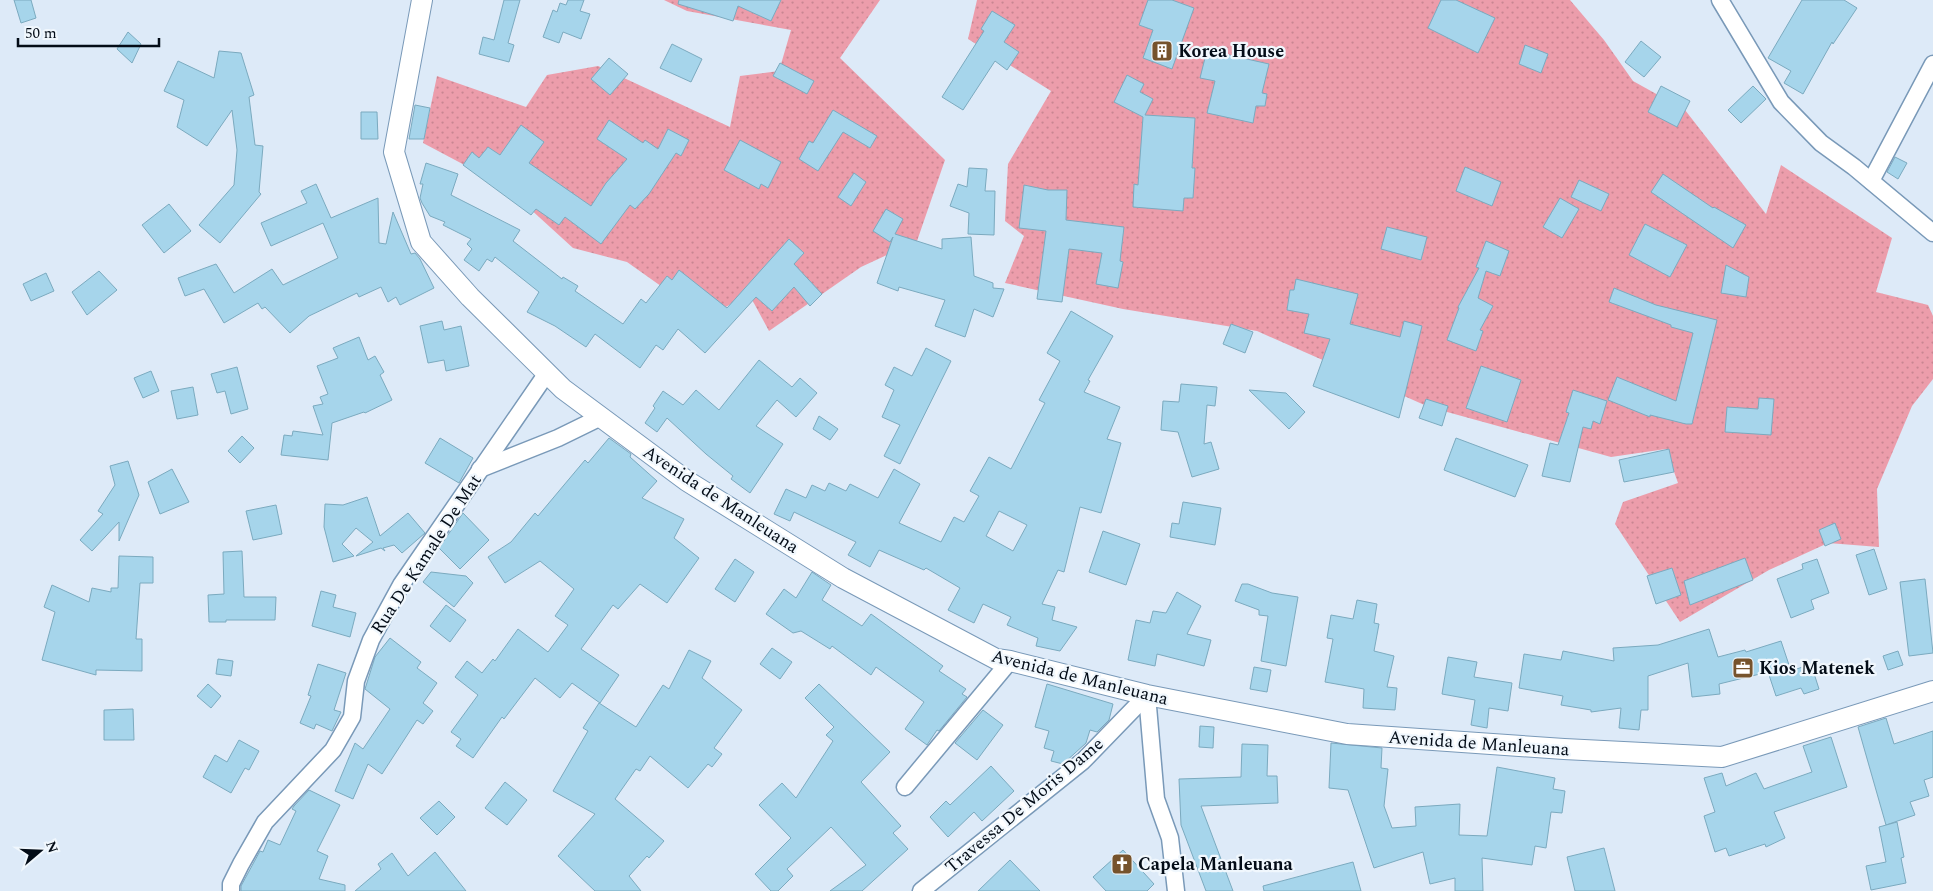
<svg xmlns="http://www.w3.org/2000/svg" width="1933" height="891" font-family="Spectral,serif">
<defs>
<pattern id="green-dots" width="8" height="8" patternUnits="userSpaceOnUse" patternTransform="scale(1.25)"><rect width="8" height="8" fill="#ec9dab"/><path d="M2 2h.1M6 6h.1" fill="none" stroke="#c98692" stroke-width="1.8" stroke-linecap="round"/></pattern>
</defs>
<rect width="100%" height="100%" fill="#ddeaf8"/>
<g fill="url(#green-dots)">
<polygon points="664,0 880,0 840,58 945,160 917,241 861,267 769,331 749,294 706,318 627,262 573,248 506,187 423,143 437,76 526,107 547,75 598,66 730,127 740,76 779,71 791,30 687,11"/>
<polygon points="977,0 1570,0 1604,40 1633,81 1685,110 1766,214 1781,165 1892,238 1876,292 1928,305 1933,316 1933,379 1912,406 1877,489 1879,547 1828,543 1769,570 1680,622 1615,524 1623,502 1678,483 1666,449 1611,457 1429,407 1257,331 1123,309 1005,283 1024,236 1005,221 1008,164 1051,91 968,39"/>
</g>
<g fill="#a6d5eb" stroke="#7baabf" fill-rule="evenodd">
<polygon points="14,0 31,0 36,18 21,23"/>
<polygon points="504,0 520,0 508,43 514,45 509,62 479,54 483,37 494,40"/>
<polygon points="568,0 584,0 580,11 590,14 581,39 563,32 559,43 543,37 553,10 557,12 560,3 566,5"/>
<polygon points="679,0 781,0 771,21 738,6 733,21 678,4"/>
<polygon points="1148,0 1172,0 1194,8 1172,69 1143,58 1153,30 1139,25"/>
<polygon points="1441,0 1456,0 1495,18 1478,53 1428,28"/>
<polygon points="1802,0 1844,0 1857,8 1833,44 1832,42 1803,94 1784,83 1791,71 1768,58"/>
<polygon points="992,11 1015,25 1004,42 1019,52 1007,70 995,61 963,110 942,97 984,31 981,29"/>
<polygon points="128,32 141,44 132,63 117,49"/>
<polygon points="1641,41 1661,57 1644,77 1625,62"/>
<polygon points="672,44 702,59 691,82 660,68"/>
<polygon points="1525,45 1548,54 1541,73 1519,64"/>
<polygon points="1207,50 1269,64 1262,93 1267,94 1265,106 1256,106 1253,123 1207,113 1215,81 1200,78"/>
<polygon points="219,51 241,53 254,95 249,97 255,145 263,146 259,192 261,194 220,243 199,225 234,185 237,150 232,110 207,146 177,127 184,100 164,91 178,61 214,78"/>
<polygon points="609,58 628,74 610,95 591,79"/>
<polygon points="780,63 814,81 807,94 773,76"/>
<polygon points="1127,75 1144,84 1140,92 1153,99 1145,115 1195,118 1192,168 1195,168 1193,198 1184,198 1183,211 1133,207 1134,184 1138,185 1143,117 1114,102"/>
<polygon points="1661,86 1690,101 1677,127 1648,112"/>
<polygon points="1753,86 1766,99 1741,123 1728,110"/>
<polygon points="415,105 430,108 424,139 409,139"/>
<polygon points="833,110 877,136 870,148 843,132 818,171 799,159 809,141 813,143"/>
<polygon points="361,112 377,112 378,139 361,139"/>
<polygon points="609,120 643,143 645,140 658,149 668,129 689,140 681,156 676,153 649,194 635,209 630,205 601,244 565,217 559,225 536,209 531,215 463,165 472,152 479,158 488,147 500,155 521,125 544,142 529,163 591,206 606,183 627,159 597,139"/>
<polygon points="740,140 781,162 768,188 761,184 759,189 724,170"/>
<polygon points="1895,157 1907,163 1898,179 1887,172"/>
<polygon points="426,163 458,174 451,195 520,230 513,241 562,279 563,277 578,286 575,291 623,324 641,299 646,303 667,276 672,280 679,270 727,308 789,239 804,253 794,264 822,294 810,306 794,287 772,311 756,297 705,353 678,329 663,350 656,345 640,368 595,334 586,347 555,326 527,312 539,292 495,257 492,262 487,259 479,271 464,260 472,249 467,244 471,239 443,225 445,222 430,216 422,203 420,198 423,184 420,184"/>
<polygon points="1465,167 1501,182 1492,206 1456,191"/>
<polygon points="969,168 987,169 985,191 995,191 994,235 968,234 969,213 950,206 958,184 967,187"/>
<polygon points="854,173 866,182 851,206 838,197"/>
<polygon points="1663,174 1713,208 1714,207 1746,225 1733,248 1651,192"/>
<polygon points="1579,180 1609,194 1601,211 1571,197"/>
<polygon points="316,184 331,218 378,198 379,243 386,244 393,212 411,254 415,253 420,259 434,288 400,305 396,297 388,302 381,287 359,297 357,293 309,316 290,333 265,307 262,309 258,303 224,323 204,289 185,296 178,278 216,264 234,293 272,269 283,285 338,258 323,223 271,246 261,223 307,203 301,191"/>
<polygon points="1024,185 1048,190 1067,190 1066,220 1124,227 1120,261 1123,262 1118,288 1096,284 1102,253 1069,249 1062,302 1037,299 1046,231 1019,228"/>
<polygon points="1560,198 1579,209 1562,238 1543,227"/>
<polygon points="169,204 191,231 164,253 142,225"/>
<polygon points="886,209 903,219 895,234 942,249 942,239 971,237 974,276 993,283 993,288 1004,289 993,317 974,309 965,337 935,326 945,300 899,287 898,291 877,283 893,237 890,242 873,231"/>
<polygon points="1645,224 1687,245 1670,277 1629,255"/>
<polygon points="1387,227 1427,237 1421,260 1381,249"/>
<polygon points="1486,241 1509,251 1500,276 1486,271 1478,298 1493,306 1480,330 1483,331 1476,351 1447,340 1459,308 1458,307 1479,268 1476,267"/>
<polygon points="1726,265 1749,277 1746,297 1721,293"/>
<polygon points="99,271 117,290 87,315 72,292"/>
<polygon points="46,273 54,291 31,301 23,284"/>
<polygon points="1296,279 1358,294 1350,324 1400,337 1404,321 1422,326 1399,418 1313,386 1330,339 1304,333 1309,314 1287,310 1290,290 1294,290"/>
<polygon points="1614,288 1656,305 1717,320 1692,424 1686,424 1650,415 1650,417 1608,400 1617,377 1676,401 1693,333 1671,327 1671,325 1609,302"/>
<path d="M1071,311L1113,336L1088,380L1090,381L1084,392L1120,407L1107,439L1121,443L1101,513L1080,507L1064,572L1058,570L1042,604L1055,607L1052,620L1077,627L1060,651L1036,646L1038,638L1007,625L1011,617L983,604L974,623L948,610L960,588L926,568L924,570L879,550L870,567L848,555L856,542L794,512L790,521L774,514L786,489L806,498L812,485L825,491L829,483L846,491L850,484L878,498L894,469L920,484L899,523L941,542L954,517L964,522L979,496L970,491L989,457L1011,469L1045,403L1039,400L1060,361L1047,353ZM999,511L1027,525L1013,551L986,536Z"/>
<polygon points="442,321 444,330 461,326 469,366 446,371 444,360 428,363 420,326"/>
<polygon points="1231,324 1253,332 1245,353 1223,344"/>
<polygon points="359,337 368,360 375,356 384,372 380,375 392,400 365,413 364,412 332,423 328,460 281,455 284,435 292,436 293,431 323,435 313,406 323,404 320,397 328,394 317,366 338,358 333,348"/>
<polygon points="926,348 951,361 900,464 884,456 900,425 882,417 894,390 885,385 894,367 912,376"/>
<polygon points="759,360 792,387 800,378 817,393 796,417 777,400 756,426 783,444 750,493 731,479 733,476 706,454 667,418 657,432 645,423 655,408 653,406 663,391 683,405 696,390 719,410"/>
<polygon points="1481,366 1521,380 1507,422 1466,408"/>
<polygon points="237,367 248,409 231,414 225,391 217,393 211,374"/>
<polygon points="151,371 159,391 143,398 134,378"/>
<polygon points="1181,384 1217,387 1215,406 1207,405 1204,444 1211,442 1219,469 1192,477 1178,432 1161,430 1163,401 1179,402"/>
<polygon points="193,387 198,415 177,419 171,391"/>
<polygon points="1249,390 1286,393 1305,412 1289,429"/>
<polygon points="1573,390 1607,401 1600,424 1593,421 1591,429 1583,427 1570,482 1542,476 1550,443 1558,445 1569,413 1566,412"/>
<polygon points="1759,398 1774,399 1771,435 1725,432 1727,407 1758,409"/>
<polygon points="1426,399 1448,406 1442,426 1419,418"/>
<polygon points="819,416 838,429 830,440 813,429"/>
<polygon points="242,436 254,448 240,463 228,451"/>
<polygon points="440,438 473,458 459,483 425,463"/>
<polygon points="609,438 631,454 630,457 657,481 642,498 684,519 674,538 699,558 667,603 640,584 618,609 613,605 581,649 619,675 600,703 572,683 560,698 535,678 504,719 502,717 473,758 456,746 461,739 451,732 478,695 455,677 467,661 482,673 493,659 495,661 518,629 548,652 568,625 555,616 574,589 540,561 505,583 488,557 511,542 535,513 538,516 585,460 588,463"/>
<polygon points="1456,438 1528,465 1515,497 1444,470"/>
<polygon points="1669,449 1674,472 1624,482 1619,460"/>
<polygon points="128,461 139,495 119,541 119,522 92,551 80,540 103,514 98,511 115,485 110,466"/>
<polygon points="172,469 189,502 160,514 148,482"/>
<polygon points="367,497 380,536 408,513 425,533 402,553 394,545 383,548 385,551 381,548 356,556 373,542 356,528 342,544 354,556 333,562 324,527 325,504 343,505"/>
<polygon points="1183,502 1221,508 1215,545 1170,537 1172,523 1179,524"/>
<polygon points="276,505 282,534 253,540 246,511"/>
<polygon points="463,513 489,540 460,569 439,548"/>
<polygon points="1835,523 1841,539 1825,546 1819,530"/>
<polygon points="1103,531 1140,544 1126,585 1089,572"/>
<polygon points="1874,549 1887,589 1869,595 1856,555"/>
<polygon points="242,551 244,597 276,597 275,620 226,620 226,622 209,622 208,595 224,594 223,552"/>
<polygon points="119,556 153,557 153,583 140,583 136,639 142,639 142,671 96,670 96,675 42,660 55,612 44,607 52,585 89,602 92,588 111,592 111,588 118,588"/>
<polygon points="1745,558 1753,580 1690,605 1684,581"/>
<polygon points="735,559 754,572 735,602 715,589"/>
<polygon points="1817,559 1829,593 1811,600 1814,609 1791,618 1777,579 1803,569 1802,564"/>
<polygon points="1672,568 1681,595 1656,604 1647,576"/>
<polygon points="431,572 466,576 473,583 454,607 423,582"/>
<polygon points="812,572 831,585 822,600 862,626 871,614 943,666 939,671 966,689 962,694 967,697 939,731 937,730 927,745 905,729 924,702 876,667 871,675 832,646 830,649 801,631 793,633 766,614 784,589 796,598"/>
<polygon points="1925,579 1933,653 1909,656 1900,582"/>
<polygon points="1242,584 1248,584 1272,593 1298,597 1286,666 1261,661 1268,616 1259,615 1259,610 1235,601"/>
<polygon points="321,591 336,595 333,607 356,613 350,637 312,626"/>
<polygon points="1177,592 1201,606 1187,634 1211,640 1204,666 1157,654 1155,666 1128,660 1136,620 1150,623 1153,611 1166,613"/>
<polygon points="1357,600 1377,604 1374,623 1379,624 1374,651 1394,656 1387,687 1397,688 1395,710 1363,708 1364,689 1325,682 1333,639 1327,638 1331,615 1353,619"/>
<polygon points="446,605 466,620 450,642 430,626"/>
<polygon points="1709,629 1718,657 1745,650 1746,652 1781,641 1791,671 1811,664 1819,689 1804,694 1801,688 1776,696 1768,672 1719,684 1720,694 1692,697 1688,663 1648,676 1648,710 1641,710 1639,730 1619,728 1621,708 1591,712 1591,710 1561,705 1563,696 1519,688 1524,654 1561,660 1563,651 1614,661 1613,648 1658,645"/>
<polygon points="390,638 421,662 417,668 437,683 423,703 433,711 423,724 417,720 382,774 368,764 353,799 335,791 355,743 363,749 390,709 365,689 375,657"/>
<polygon points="772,648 792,662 780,679 760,664"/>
<polygon points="689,650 711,661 702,678 742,710 714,748 722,754 712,767 708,764 688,788 650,756 640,771 636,769 615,799 664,841 649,858 647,856 629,876 641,891 595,891 558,856 595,814 553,791 588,731 583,728 599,703 636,727 663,685 669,689"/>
<polygon points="1898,651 1903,665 1888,670 1883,656"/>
<polygon points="1448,657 1477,662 1474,677 1512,683 1508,711 1489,708 1487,728 1471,725 1475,700 1442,694"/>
<polygon points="218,659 233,661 231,676 216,674"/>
<polygon points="318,664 346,673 334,710 341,712 332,731 316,724 314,729 300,723 311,696 308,695"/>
<polygon points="1254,667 1271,670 1267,692 1250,689"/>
<polygon points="208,684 221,696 211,708 197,696"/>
<polygon points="819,684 890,752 861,782 901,826 893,833 908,849 862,891 830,891 866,865 831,827 787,869 793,876 778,891 771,891 755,874 791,838 759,805 782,783 796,798 833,741 826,735 834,727 805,698"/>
<polygon points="1047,684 1113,704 1109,720 1097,732 1090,730 1086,743 1063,764 1051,761 1054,751 1044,748 1049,731 1035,727"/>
<polygon points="133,709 134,740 104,740 104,710"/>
<polygon points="983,710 1003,725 977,760 955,743"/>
<polygon points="1886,718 1894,744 1933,731 1933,777 1924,780 1929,796 1910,802 1915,815 1886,825 1858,727"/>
<polygon points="1200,726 1214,727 1213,748 1199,747"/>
<polygon points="1831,737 1847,787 1774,812 1785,838 1766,847 1765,844 1729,856 1726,848 1715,852 1704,816 1715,812 1704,778 1722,773 1726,786 1756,773 1764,789 1812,772 1803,746"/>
<polygon points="239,740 259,751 249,770 245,768 231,793 203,777 215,755 227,762"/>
<polygon points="1331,743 1382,748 1381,768 1388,769 1384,806 1392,828 1416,826 1415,807 1460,804 1459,835 1487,836 1497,767 1555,778 1553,789 1565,791 1562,813 1551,812 1546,848 1535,846 1532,865 1482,858 1483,891 1455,891 1455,878 1430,884 1423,852 1374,868 1348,790 1329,788"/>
<polygon points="1242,744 1268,745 1267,776 1277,776 1278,803 1201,806 1233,891 1206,891 1181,825 1179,779 1241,777"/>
<polygon points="991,766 1014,791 982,821 974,812 948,837 930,817 946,801 950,805"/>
<polygon points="505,782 527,800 507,825 485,808"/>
<polygon points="309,790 340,805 317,851 328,856 319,879 345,885 345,891 241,891 241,886 260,851 263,852 268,840 280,845 296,811 292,809 294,806"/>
<polygon points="439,801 455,817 437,835 420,818"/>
<polygon points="1897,822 1904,857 1901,858 1906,883 1871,890 1866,866 1886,862 1879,827"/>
<polygon points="1604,848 1615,891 1575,891 1567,857"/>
<polygon points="1123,850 1154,884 1147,891 1106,891 1093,877"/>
<polygon points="435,852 466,891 355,891 381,869 378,864 392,853 408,876"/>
<polygon points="1010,860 1040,891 978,891"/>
<polygon points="1353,862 1361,891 1264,891 1263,886"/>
</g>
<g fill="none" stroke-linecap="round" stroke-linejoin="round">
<g stroke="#7999b8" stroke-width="19">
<g id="minor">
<polyline points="1720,0 1781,102 1821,143 1854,167 1933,233"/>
<polyline points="1871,181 1933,64"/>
<polyline points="480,469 558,438 601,417"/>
<polyline points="1147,695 1156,799 1170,838 1176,891"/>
<polyline points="905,787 1010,661"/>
<polyline points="231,891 231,884 241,864 265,822 333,750 352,717 356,681 371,640 401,585 547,373"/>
<polyline points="921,891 1083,761 1147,695"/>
</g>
</g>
<g stroke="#7999b8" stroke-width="22">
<polyline id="tertiary" points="422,0 394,152 421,242 470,297 563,389 687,481 843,578 996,659 1010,661 1147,695 1347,734 1564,749 1722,757 1933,691"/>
</g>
<use href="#minor" stroke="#fff" stroke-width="16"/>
<use href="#tertiary" stroke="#fff" stroke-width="20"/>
</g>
<defs>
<g id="building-square" transform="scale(1.125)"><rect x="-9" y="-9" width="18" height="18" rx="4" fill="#76532c" stroke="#f0f7fd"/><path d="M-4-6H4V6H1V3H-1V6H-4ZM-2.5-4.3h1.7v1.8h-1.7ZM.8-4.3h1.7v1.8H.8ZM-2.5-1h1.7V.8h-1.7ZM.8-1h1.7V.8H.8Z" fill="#fff"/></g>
<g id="office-square" transform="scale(1.125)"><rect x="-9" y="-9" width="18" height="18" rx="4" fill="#76532c" stroke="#f0f7fd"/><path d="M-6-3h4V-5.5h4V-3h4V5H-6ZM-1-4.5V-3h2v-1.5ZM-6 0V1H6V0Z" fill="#fff"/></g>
<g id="church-square" transform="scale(1.125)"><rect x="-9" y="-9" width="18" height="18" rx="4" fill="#76532c" stroke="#f0f7fd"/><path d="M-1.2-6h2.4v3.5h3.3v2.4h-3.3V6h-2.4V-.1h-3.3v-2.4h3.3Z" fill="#fff"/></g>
</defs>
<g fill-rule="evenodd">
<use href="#building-square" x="1162" y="51"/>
<use href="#office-square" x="1743" y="668"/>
<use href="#church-square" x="1122" y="864"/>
</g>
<g text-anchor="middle" stroke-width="4.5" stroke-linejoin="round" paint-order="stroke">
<g font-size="18" font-weight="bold" fill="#030c17" stroke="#f0f7fd" text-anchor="start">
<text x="1178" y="57">Korea House</text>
<text x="1759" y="674">Kios Matenek</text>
<text x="1138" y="870">Capela Manleuana</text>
</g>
<g font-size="18" fill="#030c17" stroke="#f0f7fd">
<text transform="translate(721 499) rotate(33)" y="6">Avenida de Manleuana</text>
<text transform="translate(426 554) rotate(-57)" y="6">Rua De Kamale De Mat</text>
<text transform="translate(1080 677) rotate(14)" y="6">Avenida de Manleuana</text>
<text transform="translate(1479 743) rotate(4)" y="6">Avenida de Manleuana</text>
<text transform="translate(1024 805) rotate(-40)" y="6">Travessa De Moris Dame</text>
</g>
</g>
<g transform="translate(40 851) rotate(71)" stroke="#f0f7fd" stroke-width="4" paint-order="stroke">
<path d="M0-4L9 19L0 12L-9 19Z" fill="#030c17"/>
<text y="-8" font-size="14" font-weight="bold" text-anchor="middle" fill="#030c17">N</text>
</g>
<path d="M18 38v8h141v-8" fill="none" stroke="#030c17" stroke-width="2.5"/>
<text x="25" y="38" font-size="15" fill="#030c17" stroke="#f0f7fd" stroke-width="4" paint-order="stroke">50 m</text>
</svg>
